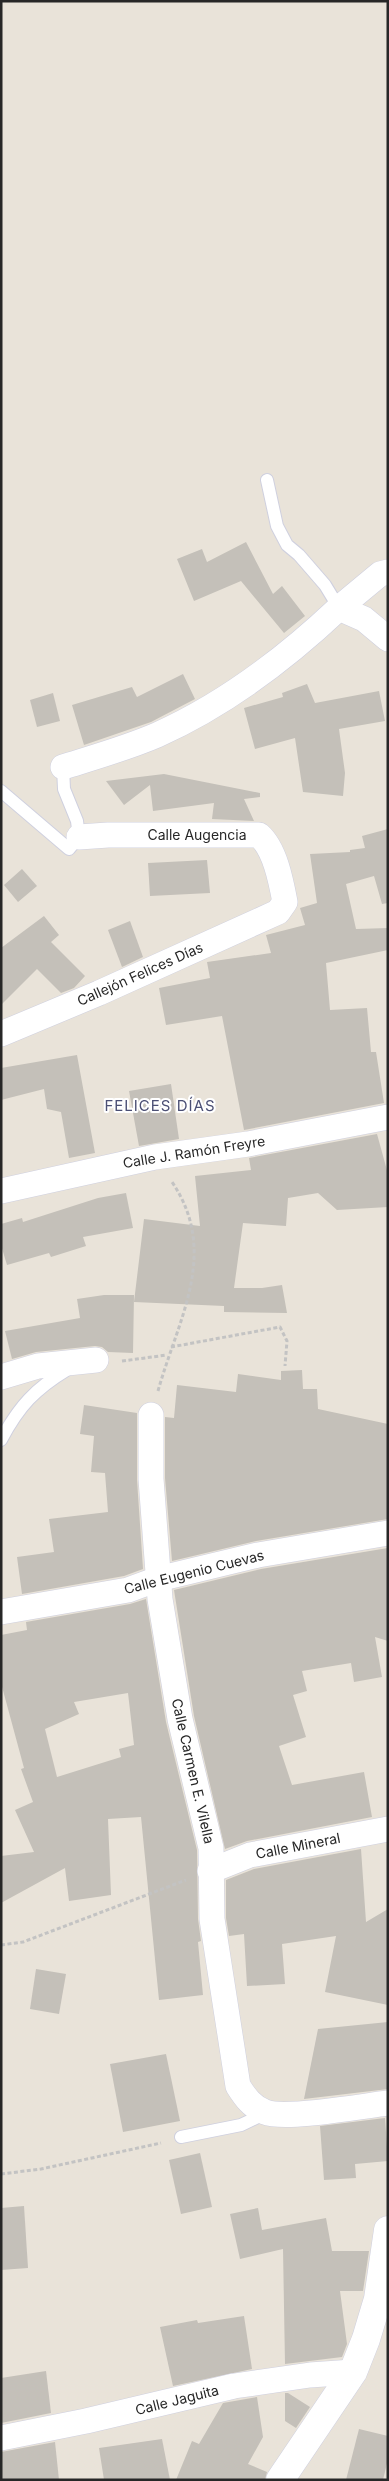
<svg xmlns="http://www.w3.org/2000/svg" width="389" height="2481" font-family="Inter,sans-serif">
<rect width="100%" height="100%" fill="#e9e3d9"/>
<g fill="#c4c0b9" fill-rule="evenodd">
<polygon points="246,542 273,594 282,586 305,616 284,633 241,581 194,601 177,559 202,549 207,562"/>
<polygon points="183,674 195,699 151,722 84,745 72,705 132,687 137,697"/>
<polygon points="307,684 315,703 379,691 385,721 339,729 345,773 343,796 303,792 295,738 255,749 244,708 283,697 282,693"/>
<polygon points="53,693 60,721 37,727 30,700"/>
<polygon points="164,774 260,793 260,797 244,799 254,821 212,819 214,803 153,811 150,785 124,805 106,781"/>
<polygon points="388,829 388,903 382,904 374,876 346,884 356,929 388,928 388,950 326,963 330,1010 367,1008 371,1052 376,1052 384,1103 244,1130 222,1016 166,1025 159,988 210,978 207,962 271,953 266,935 305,925 300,908 317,903 310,854 350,852 350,850 365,848 362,836"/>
<polygon points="207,860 210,893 150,896 148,863"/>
<polygon points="22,869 37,886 18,902 4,885"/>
<polygon points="44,916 59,935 51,942 85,976 74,988 61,993 37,969 1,1005 1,948"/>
<polygon points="130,921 143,957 122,967 108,930"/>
<polygon points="77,1055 95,1153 69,1158 61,1112 47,1109 44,1089 1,1100 1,1068"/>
<polygon points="171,1084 179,1139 139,1146 129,1091"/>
<polygon points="377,1134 388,1174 388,1207 337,1210 318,1193 288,1198 286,1226 243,1223 234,1288 262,1288 282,1285 287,1313 224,1312 224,1306 134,1302 144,1219 200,1226 195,1176 251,1170 249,1158"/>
<polygon points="126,1193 133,1228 83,1237 86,1246 51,1257 49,1253 7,1265 1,1245 1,1224 22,1218 23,1222 98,1198"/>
<polygon points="104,1295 134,1295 133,1353 108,1352 102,1347 95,1346 36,1352 12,1359 5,1331 80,1318 77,1299"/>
<polygon points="302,1370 303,1389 317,1389 318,1409 388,1424 388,1519 256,1541 172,1561 165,1478 165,1417 174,1418 177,1385 236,1392 238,1374 281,1380 281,1371"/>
<polygon points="84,1405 137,1413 137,1480 143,1569 124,1576 22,1594 17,1557 54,1552 49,1519 108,1512 105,1473 91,1472 94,1436 80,1434"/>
<polygon points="388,1548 388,1641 375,1637 382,1677 354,1682 351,1663 302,1671 307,1691 293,1695 306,1737 279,1746 292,1785 364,1772 372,1817 247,1841 225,1849 194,1716 174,1590 261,1569"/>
<path d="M146,1599L166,1722L197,1850L198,1919L201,1941L198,1942L203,1995L159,2000L141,1817L108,1819L111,1895L69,1901L65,1868L1,1903V1856L34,1852L15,1810L33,1802L21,1769L24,1768L1,1683V1635L27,1630L26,1622L130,1604ZM128,1693L134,1745L119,1749L121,1757L57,1777L45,1729L79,1714L74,1702Z"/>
<polygon points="361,1849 366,1922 388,1909 388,2005 325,1992 336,1936 282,1944 285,1984 247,1986 244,1934 229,1936 226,1918 226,1880 254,1869"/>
<polygon points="36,1969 66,1974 59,2014 30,2009"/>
<polygon points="388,2022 388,2089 304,2099 318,2029"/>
<polygon points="166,2054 180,2121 123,2132 110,2064"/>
<polygon points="385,2118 388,2161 355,2164 356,2178 324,2180 320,2126"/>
<polygon points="200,2153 212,2207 181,2214 169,2160"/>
<polygon points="24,2206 28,2268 1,2270 1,2208"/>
<polygon points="258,2208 262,2230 326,2218 332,2251 369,2251 363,2291 340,2291 347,2344 342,2357 285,2364 283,2249 240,2259 230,2214"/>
<polygon points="244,2316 252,2369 173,2386 160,2327 197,2320 198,2323"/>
<polygon points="46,2371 51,2413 1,2423 1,2378"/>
<polygon points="285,2393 288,2393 310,2407 296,2428 285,2421"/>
<polygon points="257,2397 263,2437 248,2464 267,2472 265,2480 176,2480 192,2441 199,2444 223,2403"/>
<polygon points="359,2429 388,2436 388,2459 383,2480 346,2480"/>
<polygon points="162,2439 170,2480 104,2480 99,2448"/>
<polygon points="55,2442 59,2480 1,2480 1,2452"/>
</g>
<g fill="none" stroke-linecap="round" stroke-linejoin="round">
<g stroke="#cfd0df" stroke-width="14">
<g id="service">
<polyline points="267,480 277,526 287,545 299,555 325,585 339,608"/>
<polyline points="1,791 69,849 79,837 77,821 64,789 63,767"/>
<path d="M1,1440C19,1406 35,1389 68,1369"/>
<polyline points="181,2137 241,2125 266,2113"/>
</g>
</g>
<g stroke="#cfd0df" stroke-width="26">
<g id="minor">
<polyline points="339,608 380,574 388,572"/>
<path d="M63,767C95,757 127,748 157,735C224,705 286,658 339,608L364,619L388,639"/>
<path d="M1,1034L99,993L278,912L285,902C281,881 275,849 259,835H108L79,837"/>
<polyline points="1,1191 155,1157 248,1144 388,1117"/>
<polyline points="1,1377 38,1366 96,1360"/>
<path d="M151,1415V1479L160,1599L180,1719L211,1848L212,1919L238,2086C245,2097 252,2107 265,2112C286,2120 362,2106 388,2103"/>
<polyline points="1,1612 128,1590 158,1579 258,1555 388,1533"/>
<polyline points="210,1871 250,1855 388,1829"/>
<polyline points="1,2438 86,2421 234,2386 310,2375 353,2372"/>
</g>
</g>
<g stroke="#cfd0df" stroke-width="29">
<polyline id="tertiary" points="280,2480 353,2372 366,2339 378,2299 388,2230"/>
</g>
<g stroke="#c3c3c3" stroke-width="3" stroke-dasharray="4 2.5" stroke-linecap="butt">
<polyline points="171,1347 280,1327 287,1341 285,1366"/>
<polyline points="122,1361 167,1355"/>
<path d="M158,1391C178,1319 220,1253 172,1182"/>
<polyline points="1,1945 23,1942 186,1880"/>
<polyline points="1,2174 41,2169 161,2143"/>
</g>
<use href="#service" stroke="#fff" stroke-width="12"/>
<use href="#minor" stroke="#fff" stroke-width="25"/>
<use href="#tertiary" stroke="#fff" stroke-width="28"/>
</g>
<g text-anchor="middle" stroke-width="4" stroke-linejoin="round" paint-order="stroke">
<g font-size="14" fill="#272727" stroke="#fff">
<text x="197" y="840">Calle Augencia</text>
<text transform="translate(140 974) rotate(-24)" y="5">Callejón Felices Días</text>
<text transform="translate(194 1152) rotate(-9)" y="5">Calle J. Ramón Freyre</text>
<text transform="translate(194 1572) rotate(-14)" y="5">Calle Eugenio Cuevas</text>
<text transform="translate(193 1771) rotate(77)" y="5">Calle Carmen E. Vilella</text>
<text transform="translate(298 1846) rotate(-11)" y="5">Calle Mineral</text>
<text transform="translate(177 2400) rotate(-14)" y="5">Calle Jaguita</text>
</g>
<g font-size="15" letter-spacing="1" fill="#4b4f74" stroke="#fff">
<text x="160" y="1111">FELICES DÍAS</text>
</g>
</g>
<rect width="389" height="2481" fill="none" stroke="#272727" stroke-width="5"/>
</svg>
